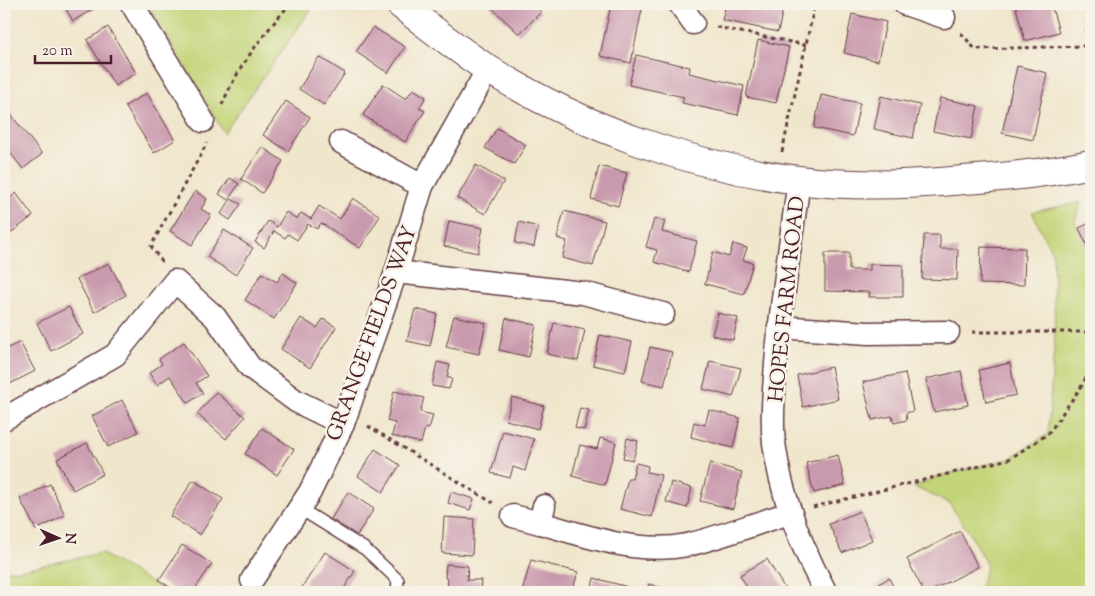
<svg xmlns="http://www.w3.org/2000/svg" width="1095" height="596" font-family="'Sorts Mill Goudy',serif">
<rect width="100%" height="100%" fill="#f7f3e8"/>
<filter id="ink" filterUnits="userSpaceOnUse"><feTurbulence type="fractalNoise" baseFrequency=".02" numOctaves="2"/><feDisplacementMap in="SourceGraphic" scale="10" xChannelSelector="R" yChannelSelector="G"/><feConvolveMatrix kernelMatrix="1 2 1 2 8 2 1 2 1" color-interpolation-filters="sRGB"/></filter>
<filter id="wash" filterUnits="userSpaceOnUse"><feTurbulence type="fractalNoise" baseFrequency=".0096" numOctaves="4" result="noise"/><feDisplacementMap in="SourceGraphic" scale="20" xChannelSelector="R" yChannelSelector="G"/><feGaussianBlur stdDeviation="1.12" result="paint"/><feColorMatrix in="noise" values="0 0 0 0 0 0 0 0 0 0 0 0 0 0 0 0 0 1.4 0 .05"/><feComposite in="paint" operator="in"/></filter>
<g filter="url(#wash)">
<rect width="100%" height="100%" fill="#f0e6cc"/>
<g fill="#c2d477" stroke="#867a51">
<polygon points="148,4 315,4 224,133"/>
<polygon points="1081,202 1075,221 1091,262 1091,592 978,592 987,566 970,534 949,503 914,487 939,476 1009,459 1048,434 1055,333 1053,255 1032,212"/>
<polygon points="101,553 167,592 4,592 4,570 20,570"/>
</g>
<g id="blocks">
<g fill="#c999ad">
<polygon points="63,4 92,4 95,8 73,21"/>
<polygon points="488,4 533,4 541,12 519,34"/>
<polygon points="611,4 642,9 631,63 600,56"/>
<polygon points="726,4 784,4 778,32 722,20"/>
<polygon points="1015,4 1051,4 1059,32 1025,41"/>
<polygon points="852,14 886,22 878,61 844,53"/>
<polygon points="108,27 136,73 115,86 87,40"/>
<polygon points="373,27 405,47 388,73 356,52"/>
<polygon points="758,40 789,47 776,103 746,97"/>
<polygon points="636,55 690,67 689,73 744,86 738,115 682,103 684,97 629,85"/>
<polygon points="319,57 345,73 324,105 299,89"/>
<polygon points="1017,66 1047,73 1033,140 1002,133"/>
<polygon points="383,84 406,99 413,89 426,97 419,108 425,111 405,142 363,115"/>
<polygon points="147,93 175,140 154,153 125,106"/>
<polygon points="821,95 860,103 853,136 814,128"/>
<polygon points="881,96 920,105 913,138 874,129"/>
<polygon points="940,98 978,106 971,139 933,131"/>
<polygon points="286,101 310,117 288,151 263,135"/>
<polygon points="8,111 42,154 23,169 4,145 4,115"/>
<polygon points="497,128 526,145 514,164 485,148"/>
<polygon points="262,147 283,161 262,193 241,179"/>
<polygon points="476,165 504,181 485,214 457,198"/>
<polygon points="599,166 627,173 618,206 591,199"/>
<polygon points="230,178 239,184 228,200 219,194"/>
<polygon points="195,191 207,199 201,209 211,215 192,245 170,231"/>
<polygon points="16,193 33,216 4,238 4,203"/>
<polygon points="353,198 380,216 360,248 321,223 317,229 308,224 297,240 288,234 285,238 274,231 264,248 255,242 268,221 277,227 286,212 297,219 301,213 311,219 319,206 340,219"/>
<polygon points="231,199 241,204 230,220 221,214"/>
<polygon points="564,211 605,221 593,266 562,258 567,241 557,238"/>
<polygon points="654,219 665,221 662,232 697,241 689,272 654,262 657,250 646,247"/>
<polygon points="449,221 483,228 478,253 444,246"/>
<polygon points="519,222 538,227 534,247 515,243"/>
<polygon points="1090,223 1091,246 1088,248 1079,228"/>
<polygon points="224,230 253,248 236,275 207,257"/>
<polygon points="924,235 940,235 940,249 958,249 957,280 922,279"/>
<polygon points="733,244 747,248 743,260 753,263 744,294 705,284 713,252 729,257"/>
<polygon points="981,247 1025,248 1024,285 980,284"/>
<polygon points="825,253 849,253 849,270 870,270 870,264 903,265 903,297 869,297 870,292 825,291"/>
<polygon points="109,263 126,295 94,312 77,279"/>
<polygon points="262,273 277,282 283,273 297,283 274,319 245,300"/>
<polygon points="69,307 83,334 51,351 37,323"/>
<polygon points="415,309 437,314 430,346 407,341"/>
<polygon points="718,313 738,318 733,340 712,335"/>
<polygon points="454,316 486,323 479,354 446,347"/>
<polygon points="301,318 317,328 323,319 336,327 310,368 281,349"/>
<polygon points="506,318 536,325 529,357 499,350"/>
<polygon points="554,323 585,330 578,361 547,354"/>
<polygon points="600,335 632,342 625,372 593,365"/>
<polygon points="20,342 35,371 4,387 4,350"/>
<polygon points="184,342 207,376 196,383 203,393 188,403 170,376 157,385 149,373 162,364 159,359"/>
<polygon points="650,347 672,352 664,386 642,381"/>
<polygon points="710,361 741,368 733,397 703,389"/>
<polygon points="437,362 450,365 447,377 452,379 449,389 432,386"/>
<polygon points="1010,363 1016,395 986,402 979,370"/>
<polygon points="831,367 838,399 803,407 797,375"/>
<polygon points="961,371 968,405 934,412 926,379"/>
<polygon points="905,373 913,411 906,413 907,420 894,423 892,416 872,420 863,382"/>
<polygon points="394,391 424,398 420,412 433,415 429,429 425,428 421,443 392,436 395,423 387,421"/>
<polygon points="216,392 245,417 226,439 197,414"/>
<polygon points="512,397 544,406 538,429 506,420"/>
<polygon points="122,400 138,432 108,447 92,416"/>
<polygon points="580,408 589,410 584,430 575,428"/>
<polygon points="709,410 740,418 733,448 691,437 694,422 705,425"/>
<polygon points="262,428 294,449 277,475 245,454"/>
<polygon points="503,431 534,439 525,471 513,467 510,478 491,473"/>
<polygon points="600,438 616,442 605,485 572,476 580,445 597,449"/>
<polygon points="627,438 638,441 633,460 623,458"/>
<polygon points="87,443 103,474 73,490 57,459"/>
<polygon points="375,449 400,465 383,492 358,476"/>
<polygon points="838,455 845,485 814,493 806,463"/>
<polygon points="636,463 648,466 647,472 661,475 652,517 620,509 628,479 632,479"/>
<polygon points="710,463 742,472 733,509 700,501"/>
<polygon points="193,480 223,499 200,535 170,516"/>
<polygon points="671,482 692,488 687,508 666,502"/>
<polygon points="50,484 65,515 36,530 20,499"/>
<polygon points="348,492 374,509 357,535 331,519"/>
<polygon points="451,492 474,499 470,510 448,503"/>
<polygon points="860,511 872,540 842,553 829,524"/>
<polygon points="444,517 474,519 472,555 442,553"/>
<polygon points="960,531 978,567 929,592 924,592 907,559"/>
<polygon points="182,545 212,564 193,592 177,592 159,580"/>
<polygon points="325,552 355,571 342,592 331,588 328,592 299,592"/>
<polygon points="767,559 777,576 787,592 750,592 740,575"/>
<polygon points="531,560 578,572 572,592 522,592"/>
<polygon points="446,564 468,566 467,580 481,580 480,592 447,592 448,578 445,578"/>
<polygon points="594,578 628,587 626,592 591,592"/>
<polygon points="889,578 896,592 863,592 875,586"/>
<polygon points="649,584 674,592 647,592"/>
</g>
</g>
</g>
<g filter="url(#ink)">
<use href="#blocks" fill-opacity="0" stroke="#633d43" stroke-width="1"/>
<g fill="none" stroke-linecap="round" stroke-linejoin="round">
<g stroke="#633d43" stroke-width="14">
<polyline id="service" points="299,508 365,549 398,580 397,592"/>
</g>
<g stroke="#633d43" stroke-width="25">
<g id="minor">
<polyline points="132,4 203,121"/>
<polyline points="680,4 693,23"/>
<polyline points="905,4 944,17"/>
<polyline points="341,142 422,186"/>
<path d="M799,180C791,241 781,302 776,364C774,390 771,418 774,443C781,495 800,544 824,589"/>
<polyline points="396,272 583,293 663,314"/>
<polyline points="779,327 868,333 948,332"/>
<polyline points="4,419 115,355 175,281 215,317 250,367 296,401 343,424"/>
<polyline points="513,516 540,523 544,506"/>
<path d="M540,523C587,536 638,555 687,545C721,537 756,523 790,513"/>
<polyline points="252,580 310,492 343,424 396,272 422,186 488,69"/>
</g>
</g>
<g stroke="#633d43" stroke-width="30">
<path id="tertiary" d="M400,4C428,26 457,49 488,69C581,127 689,166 798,180C852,187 910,185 964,180C1007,177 1049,173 1091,164"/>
</g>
<g stroke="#633d43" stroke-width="3" stroke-dasharray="4 4" stroke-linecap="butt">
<polyline points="1088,4 1086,46 1091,58"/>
<polyline points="716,27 806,45"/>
<polyline points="961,33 975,49 1086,46"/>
<path d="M222,105C238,66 263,35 290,4"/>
<polyline points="782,152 815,4"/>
<polyline points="162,262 151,246 207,143"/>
<polyline points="972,332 1091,332"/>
<polyline points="368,426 493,503"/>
<polyline points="813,507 1009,459 1048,434 1081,387 1091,368"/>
</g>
<use href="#service" stroke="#fff" stroke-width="11"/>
<use href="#minor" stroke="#fff" stroke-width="22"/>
<use href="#tertiary" stroke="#fff" stroke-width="28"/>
</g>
</g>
<g text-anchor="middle" stroke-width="5" stroke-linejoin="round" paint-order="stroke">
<g font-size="21" fill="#4a1f2b" stroke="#f7f3e8">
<text transform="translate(786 299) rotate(-84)" y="7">HOPES FARM ROAD</text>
<text transform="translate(371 333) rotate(-70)" y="7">GRANGE FIELDS WAY</text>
</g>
</g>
<rect width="1095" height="596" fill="none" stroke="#f7f3e8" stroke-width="20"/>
<g transform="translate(58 538) rotate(92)" stroke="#f7f3e8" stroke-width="4" paint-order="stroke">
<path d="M0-4L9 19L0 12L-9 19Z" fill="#4a1f2b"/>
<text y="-8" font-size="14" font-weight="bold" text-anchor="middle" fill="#4a1f2b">N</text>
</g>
<path d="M35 55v8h76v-8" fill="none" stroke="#4a1f2b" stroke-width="2.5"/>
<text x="42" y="55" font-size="15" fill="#4a1f2b" stroke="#f7f3e8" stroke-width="4" paint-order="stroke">20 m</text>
</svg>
